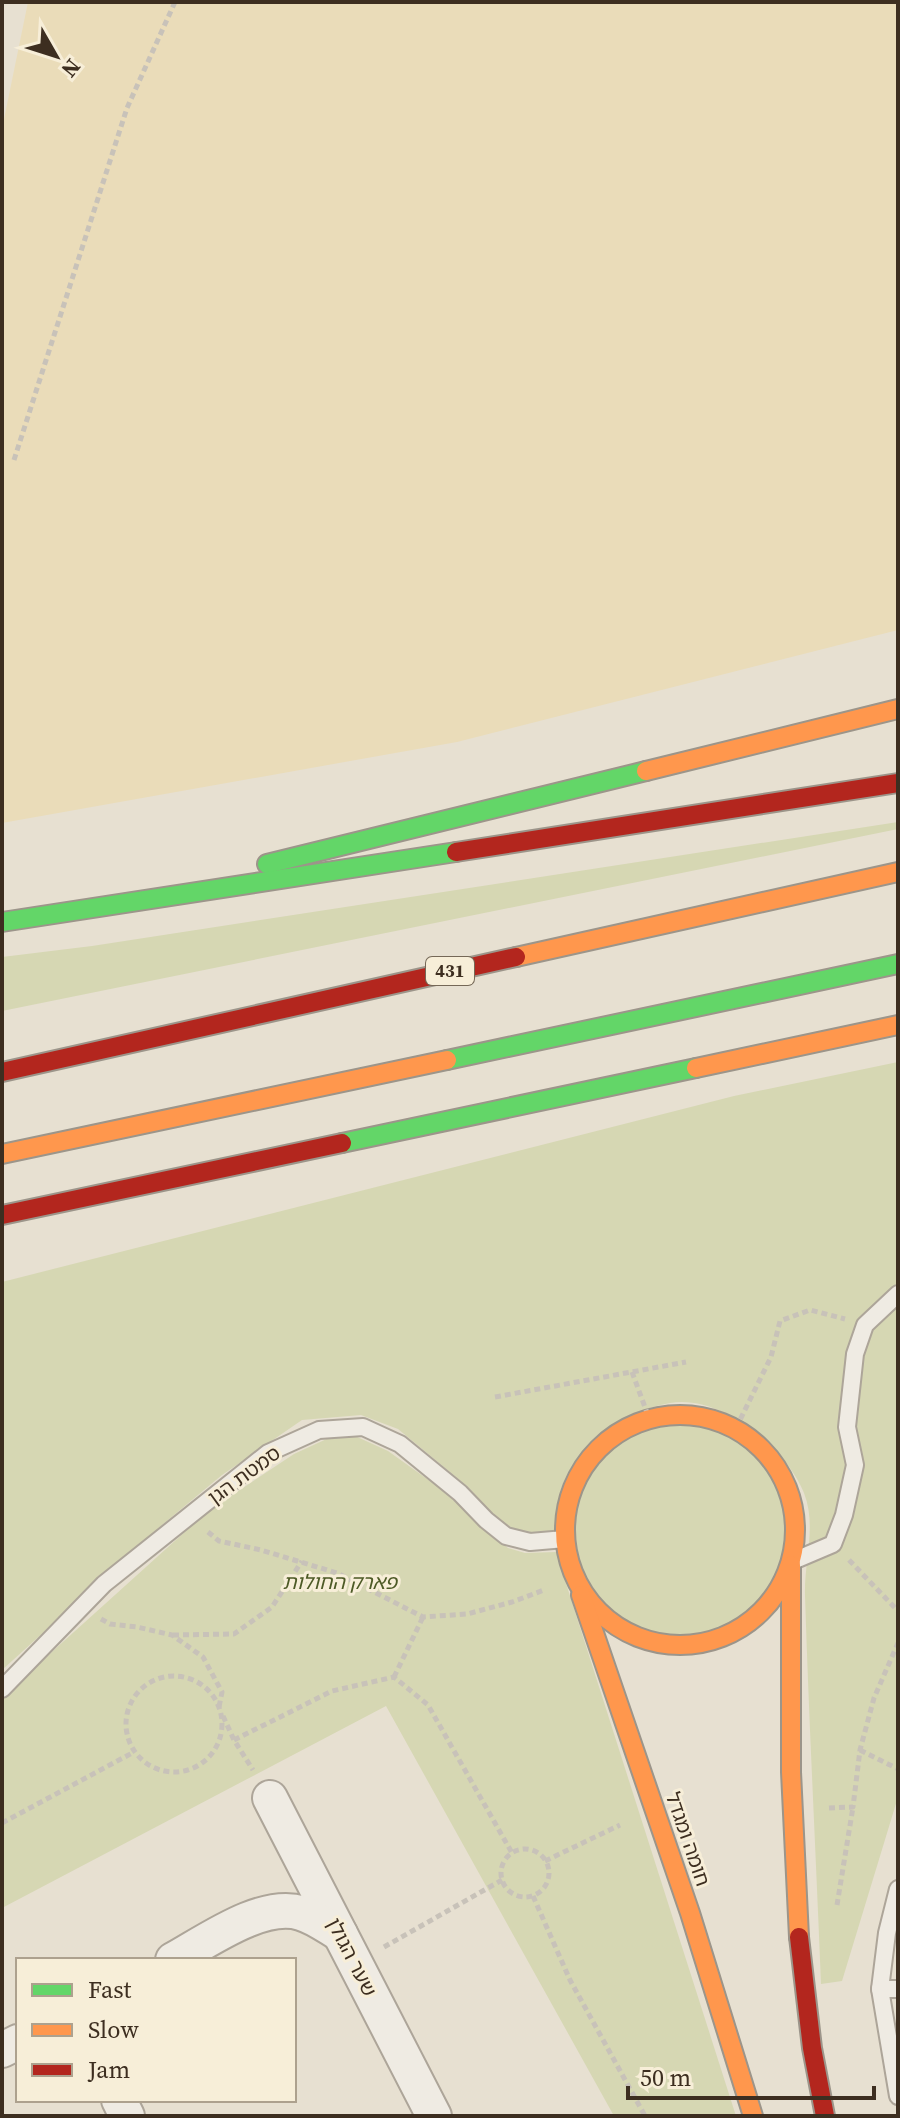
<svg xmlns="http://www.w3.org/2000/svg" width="900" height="2118" font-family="'Source Serif 4','Noto Sans Hebrew',serif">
<rect width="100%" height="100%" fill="#e7e0d1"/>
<g fill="#d6d7b3">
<polygon points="898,822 898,829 2,1011 2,957 92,946"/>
<path d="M898,1062V1797L842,1981L821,1984C816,1855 809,1725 805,1595C804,1561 817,1526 804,1493C786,1448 721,1394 670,1403C642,1408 616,1420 595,1440C581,1453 567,1470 561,1489C557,1502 557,1518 556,1531L520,1533L495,1517L468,1487L398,1429L361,1415L302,1420L222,1475L162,1525L2,1670V1282L734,1096Z"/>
<circle cx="680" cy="1530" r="110"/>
<polygon points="344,1431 388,1451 437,1486 508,1548 525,1553 556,1552 736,2116 614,2116 386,1706 2,1908 2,1700 54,1650 208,1511 294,1454"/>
</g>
<polygon fill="#eadcb9" points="28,2 898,2 898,630 457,742 2,823 2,129"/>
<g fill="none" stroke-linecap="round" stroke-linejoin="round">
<g stroke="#ada599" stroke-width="20">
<g id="lane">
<polyline points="793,1561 833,1544 844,1515 855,1465 847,1427 855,1354 865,1325 898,1294"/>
<polyline points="2,1689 104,1584 268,1453 319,1430 363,1427 400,1444 460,1493 486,1520 506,1536 530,1542 565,1539"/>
<polyline points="898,1889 887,1933 880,1989 898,2096"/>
<polyline points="880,1989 898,1989"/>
</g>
</g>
<g stroke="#ada599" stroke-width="38">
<g id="street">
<polyline points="270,1798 434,2116"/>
<path d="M173,1960C206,1942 262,1901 301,1913C315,1917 328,1927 340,1934"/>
<polyline points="2,2050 18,2042"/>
<polyline points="119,2100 127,2116"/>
</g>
</g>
<g stroke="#9c958a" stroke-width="22">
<g id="fast">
<polyline points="267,864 646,771"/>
<polyline points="2,922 456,852"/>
<polyline points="447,1060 898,964"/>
<polyline points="342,1143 696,1068"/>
</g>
</g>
<g stroke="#9c958a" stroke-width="22">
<g id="slow">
<polyline points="646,771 898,709"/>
<polyline points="516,957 898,872"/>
<polyline points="696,1068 898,1025"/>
<polyline points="2,1154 447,1060"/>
<circle cx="680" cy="1530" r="115"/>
<polyline points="791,1565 791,1772 799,1937"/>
<polyline points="581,1595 690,1913 753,2116"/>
</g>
</g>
<g stroke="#9c958a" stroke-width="22">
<g id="jam">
<polyline points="456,852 898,783"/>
<polyline points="2,1072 516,957"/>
<polyline points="2,1215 342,1143"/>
<polyline points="799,1937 812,2048 825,2116"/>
</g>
</g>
<g stroke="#c8c2b9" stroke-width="5" stroke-dasharray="6 4" stroke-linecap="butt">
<polyline points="14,460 127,108 175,2"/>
<polyline points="632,1372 649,1418"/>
<polyline points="495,1397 686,1362"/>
<polyline points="736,1428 771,1357 780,1321 810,1310 845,1319"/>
<polyline points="208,1532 219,1541 261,1550 337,1573 423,1617 467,1614 512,1602 544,1590"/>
<polyline points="849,1560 898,1611"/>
<polyline points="101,1619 110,1624 137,1627 172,1635 203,1657 222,1692 219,1707"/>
<polyline points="173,1635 234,1634 272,1607 302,1561"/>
<circle cx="174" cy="1724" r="48"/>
<polyline points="394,1677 423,1617"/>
<polyline points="223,1716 234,1740 253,1770"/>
<polyline points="234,1740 332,1691 394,1677 428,1705 512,1853"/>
<polyline points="860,1750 898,1769"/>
<polyline points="829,1808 853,1807 860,1750 874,1698 898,1643"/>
<polyline points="2,1823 134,1752"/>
<circle cx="525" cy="1873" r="24"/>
<polyline points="545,1861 620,1825"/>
<polyline points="533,1896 570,1980 645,2116"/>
<polyline points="837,1905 853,1807"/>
<polyline points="384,1947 502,1880"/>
</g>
<use href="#lane" stroke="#efebe3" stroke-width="16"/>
<use href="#street" stroke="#efebe3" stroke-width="34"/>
<use href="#fast" stroke="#63d668" stroke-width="18"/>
<use href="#slow" stroke="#ff974d" stroke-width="18"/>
<use href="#jam" stroke="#b3261e" stroke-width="18"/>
</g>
<g text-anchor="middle" stroke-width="6" stroke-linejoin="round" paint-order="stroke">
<rect fill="#f7eed8" stroke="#756857" stroke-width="2" x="426" y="957" width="48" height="28" rx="6"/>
<g font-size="18" font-weight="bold" fill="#3d2e20">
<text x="450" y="977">431</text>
</g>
<g font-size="20" fill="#3d2e20" stroke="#f7eed8">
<text transform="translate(244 1475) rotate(-36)" y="7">סמטת הגן</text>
<text transform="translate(688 1839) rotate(71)" y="7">חומה ומגדל</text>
<text transform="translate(352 1957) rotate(63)" y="7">שער הגולן</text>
</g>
<g font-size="20" font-style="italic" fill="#4d5a26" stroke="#f7eed8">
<text x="340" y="1589">פארק החולות</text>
</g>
</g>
<rect width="900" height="2118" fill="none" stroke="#3d2e20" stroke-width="8"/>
<rect x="16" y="1958" width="280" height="144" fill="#f7eed8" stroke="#ada18e" stroke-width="2"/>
<rect x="32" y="1984" width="40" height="12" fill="#63d668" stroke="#ada18e" stroke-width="2"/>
<text x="88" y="1998" font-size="24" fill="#3d2e20">Fast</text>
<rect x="32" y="2024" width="40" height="12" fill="#ff974d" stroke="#ada18e" stroke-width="2"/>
<text x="88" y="2038" font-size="24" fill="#3d2e20">Slow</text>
<rect x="32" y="2064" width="40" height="12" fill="#b3261e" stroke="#ada18e" stroke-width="2"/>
<text x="88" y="2078" font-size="24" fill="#3d2e20">Jam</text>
<g transform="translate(56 56) rotate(129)" stroke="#f7eed8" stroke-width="6" paint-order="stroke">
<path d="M0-6L14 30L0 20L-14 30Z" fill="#3d2e20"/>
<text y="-12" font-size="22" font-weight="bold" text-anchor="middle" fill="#3d2e20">N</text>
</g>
<path d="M628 2086v12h246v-12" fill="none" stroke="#3d2e20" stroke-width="4"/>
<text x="640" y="2086" font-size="24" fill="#3d2e20" stroke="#f7eed8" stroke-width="6" paint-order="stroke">50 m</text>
</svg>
